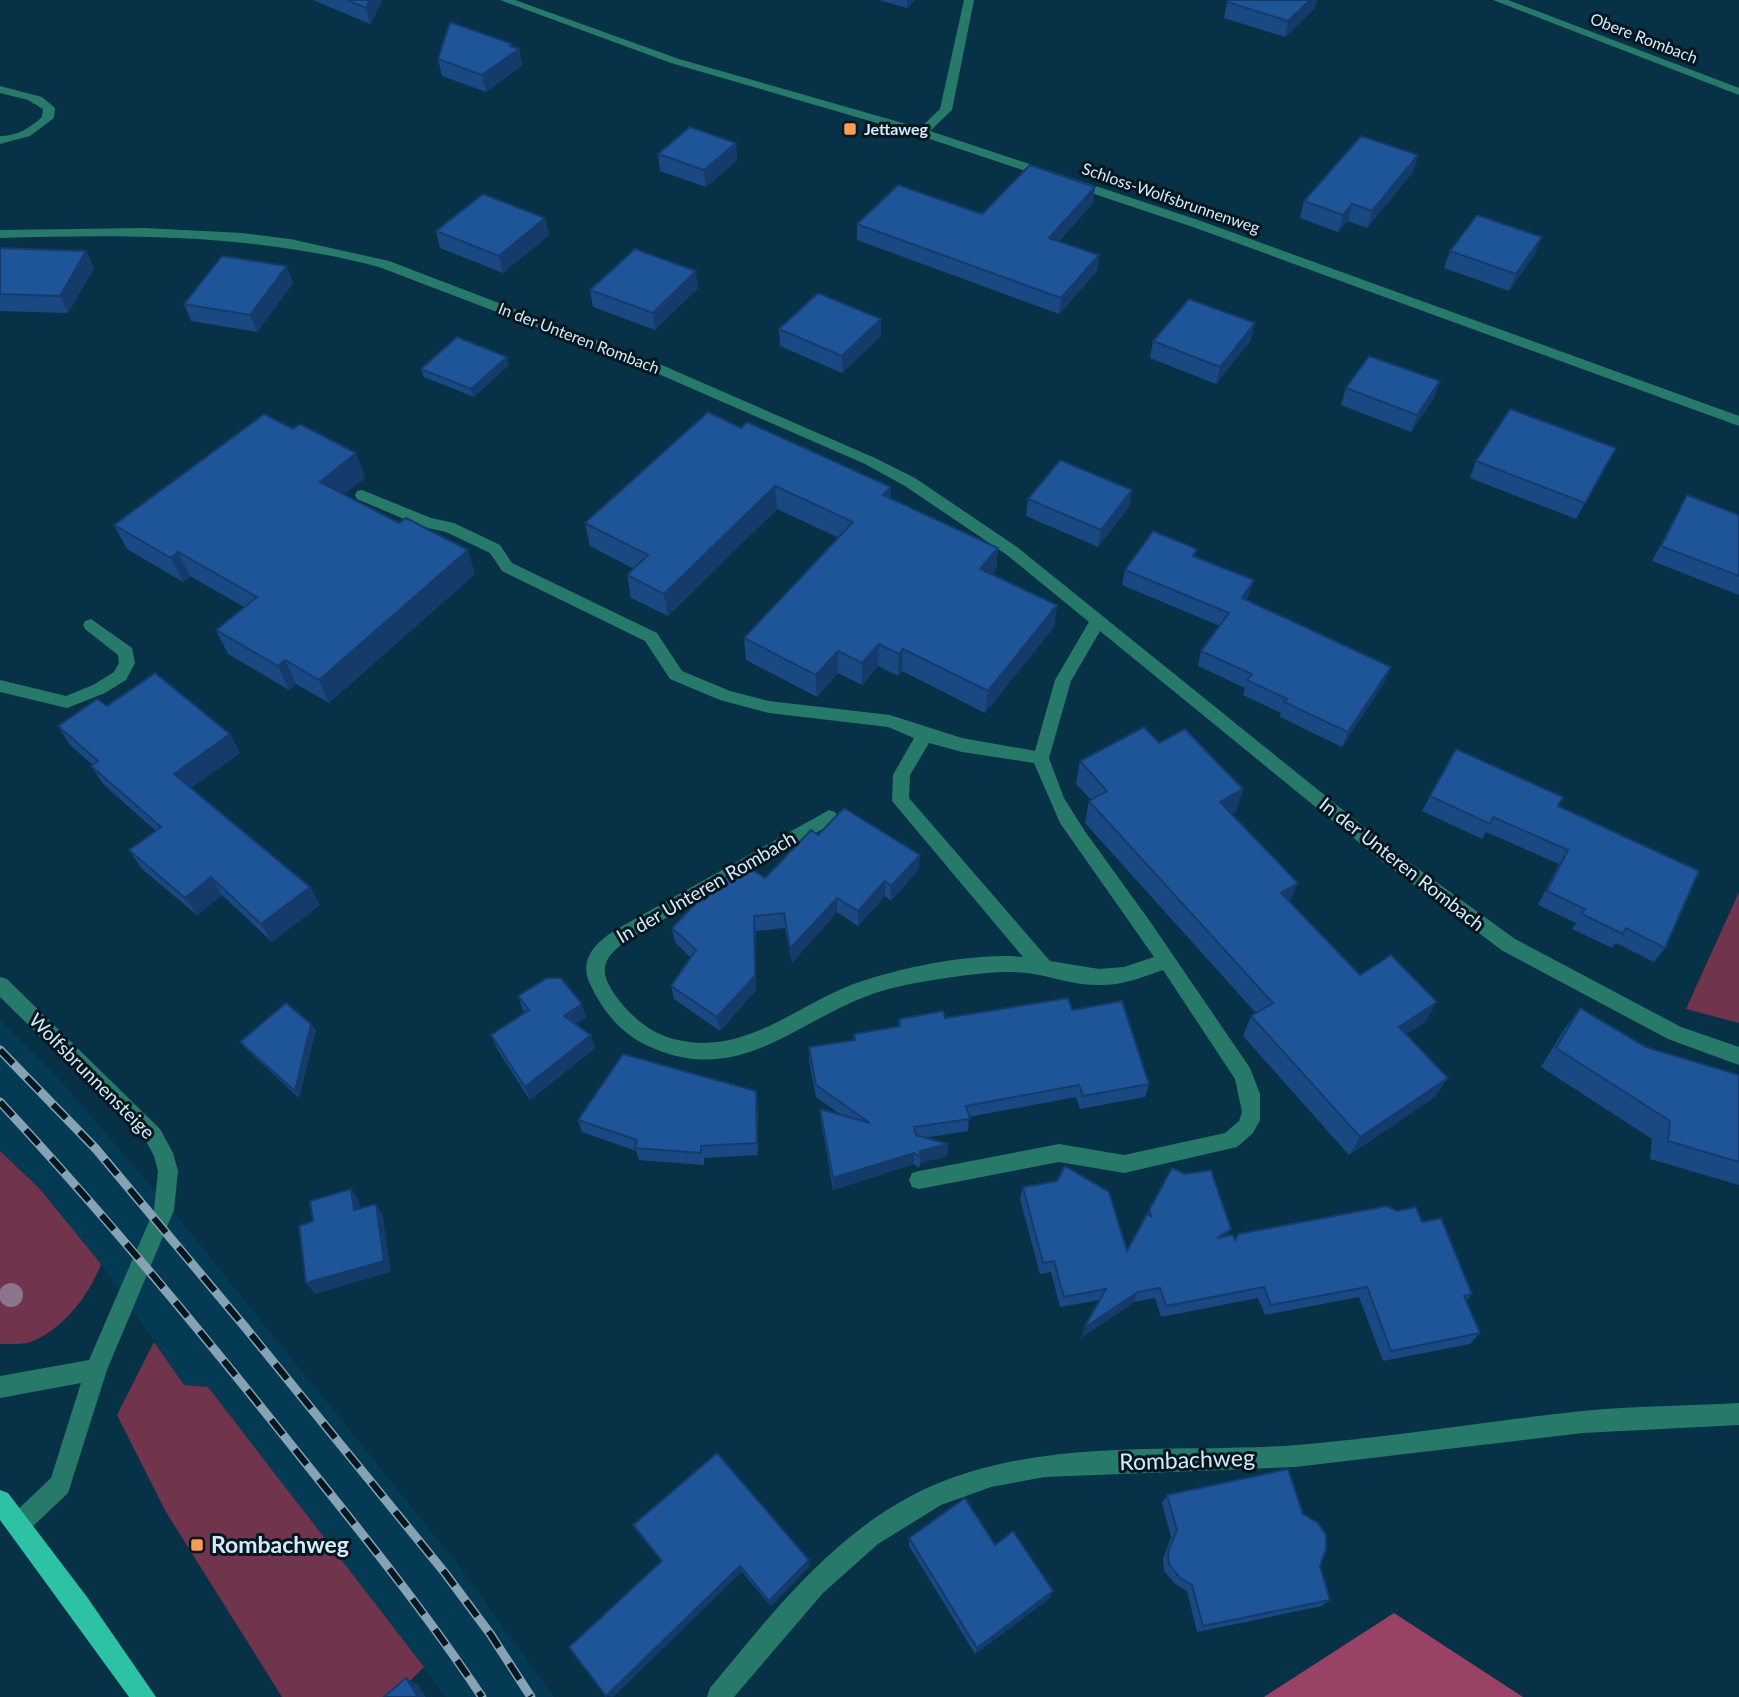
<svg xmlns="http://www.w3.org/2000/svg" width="1739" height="1697" font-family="Lato,sans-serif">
<rect width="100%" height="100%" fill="#073146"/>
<polygon fill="#053a54" points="0,1020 58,1078 180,1220 456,1562 554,1697 446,1697 208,1388 184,1385 101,1264 39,1188 0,1151"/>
<g fill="#71344d">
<polygon points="1739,892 1739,1023 1686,1009"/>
<path d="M0,1151L39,1188L101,1264C90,1294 64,1328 33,1341C24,1345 10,1344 0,1344Z"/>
<polygon points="154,1342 184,1385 208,1387 424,1667 394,1697 282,1697 166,1512 117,1415"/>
</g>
<polygon fill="#9a4166" points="1394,1613 1523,1697 1264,1697"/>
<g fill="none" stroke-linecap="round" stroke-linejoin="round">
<g fill="#277a69" fill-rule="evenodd">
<path d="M0,86L42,97L55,108L54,118L30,136L0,144V136C17,136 30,128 42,117L43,109L28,100L0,93Z"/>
<path d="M362,490L431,518L454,523L500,545L512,563L657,633L682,671L730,691L769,701L890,715L962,738L1047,753L1064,798L1084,830L1149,920L1250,1068L1260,1094V1120L1253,1133L1237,1147L1124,1173L1059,1162L919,1189L912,1187L909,1180L912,1173L919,1171L1059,1144L1124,1155L1225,1133L1239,1121L1242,1112L1235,1079L1163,970C1143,977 1123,985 1102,985C1078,986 1056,978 1034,974C1009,970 985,973 960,976C927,981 893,985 862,998C790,1027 738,1083 655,1049C624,1037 604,1014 590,984C578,959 597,941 617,929L829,810L835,812L838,817L835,822L629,939C605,956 596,968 615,995C630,1016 652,1035 678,1040C745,1055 792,1008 851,985C897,968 974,952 1023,957L892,801L893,775L914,738L888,727L769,713L720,700L670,679L645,641L502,571L490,553L446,532L423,527L357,499L355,495L357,491ZM929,743L962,752L1034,763L1060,823L1154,957L1124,967L1099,969L1050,961L909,798L910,775Z"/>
<polygon points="91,619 132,648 135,663 126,680 105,693 67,708 0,692 0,680 66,696 93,685 114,672 119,663 118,655 85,629 83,625 85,621"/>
</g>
<g fill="#277a69" fill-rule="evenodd">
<polygon points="500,0 515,0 679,59 920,128 940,109 964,0 974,0 952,110 930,131 1198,220 1739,416 1739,426 1190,226 918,135 671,63"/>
<polygon points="1493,0 1508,0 1739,88 1739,95"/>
<path d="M145,228L242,233L290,239L389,261L664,366L875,458L915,478L1017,547L1395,852L1515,939L1681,1027L1739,1047V1065L1668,1039L1503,951L1383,862L1100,631L1071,681L1049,758L1047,763H1035L1033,758L1055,680L1089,622L1007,555L905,486L865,464L654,372L379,267C254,234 128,234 0,238V230Z"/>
<polygon points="0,977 7,979 160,1129 173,1153 178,1171 174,1210 107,1370 68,1493 27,1532 19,1535 11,1532 8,1524 11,1516 51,1478 81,1383 0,1398 0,1376 89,1360 154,1210 158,1171 154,1156 146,1141 0,997"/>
<path d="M1739,1403V1425L1583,1433L1295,1467L1045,1477L991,1487L941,1505L878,1544L823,1593L734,1697H707L710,1688C772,1613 836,1530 927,1488C1043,1436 1173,1454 1298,1445C1393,1437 1487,1421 1582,1411C1634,1406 1687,1406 1739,1403Z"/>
</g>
<polygon fill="#2ec2a5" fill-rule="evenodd" points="0,1490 8,1493 87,1597 156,1697 129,1697 0,1520"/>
<g stroke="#85a3b3" stroke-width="9">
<g id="rail">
<polyline points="0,1050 96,1149 245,1327 445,1573 491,1635 531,1697"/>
<path d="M0,1102C104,1214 201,1331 296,1451C360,1531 425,1611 482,1697"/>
</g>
</g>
<use href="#rail" stroke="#071720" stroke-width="6" stroke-dasharray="19" stroke-linecap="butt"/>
</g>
<circle fill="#8b758d" cx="11" cy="1295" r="12"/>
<g fill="#1a4883">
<polygon points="313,0 381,0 382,2 370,24"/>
<polygon points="879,0 915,0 907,8"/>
<polygon points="1227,2 1315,8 1285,37 1224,18"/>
<polygon points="512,44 513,47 519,49 522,65 486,92 442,76 438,59"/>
<polygon points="736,143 737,160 706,187 660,171 658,154"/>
<polygon points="1418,155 1413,172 1367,228 1348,221 1338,232 1300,218 1304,201"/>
<polygon points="1093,203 1059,241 1099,255 1097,271 1059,314 857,240 857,224 982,214"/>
<polygon points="545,218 549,235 503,273 440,248 436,231"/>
<polygon points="0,248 86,251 94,268 68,313 0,311"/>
<polygon points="1450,251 1535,254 1509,291 1444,268"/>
<polygon points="293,283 257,332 191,321 184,304"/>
<polygon points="698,288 655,330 593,307 590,290"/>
<polygon points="881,319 881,336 842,373 780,346 779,329"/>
<polygon points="1251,340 1216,384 1150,358 1153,341"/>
<polygon points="509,365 474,397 424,377 421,369"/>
<polygon points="1440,381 1434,398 1411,432 1341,405 1346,388"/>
<polygon points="741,428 891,487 891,499 998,548 996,570 993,574 1057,605 1054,627 985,713 902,671 898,676 878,666 862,685 838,673 817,697 746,660 744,638 839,538 777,509 668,616 631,598 627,575 634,569 590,546 585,523"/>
<polygon points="293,429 356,453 365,478 344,494 475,574 329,703 296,684 289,690 228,654 216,630 244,607 190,576 183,582 127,549 114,525"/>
<polygon points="1616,448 1576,519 1470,478 1476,461"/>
<polygon points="1132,490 1129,507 1098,547 1026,516 1028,499"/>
<polygon points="1687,495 1739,515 1739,595 1652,561"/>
<polygon points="1197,549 1195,557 1249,595 1246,600 1391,667 1385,681 1342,747 1280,717 1281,713 1243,695 1245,688 1198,666 1201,651 1220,626 1122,585 1125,570"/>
<polygon points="107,706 230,734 240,753 191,788 310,887 320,905 272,942 222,895 197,915 142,869 129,850 156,831 104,785 91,766 93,765 70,745 58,726"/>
<polygon points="1159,743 1243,789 1236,812 1231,814 1290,902 1360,975 1425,1022 1406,1034 1435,1097 1349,1155 1243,1036 1251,1016 1256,1013 1085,823 1089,801 1091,800 1076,784 1080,761"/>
<polygon points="1430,796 1558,806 1665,948 1654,962 1616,943 1612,948 1572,929 1576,923 1538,905 1559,864 1486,832 1482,839 1422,811"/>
<polygon points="818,835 919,869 891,901 885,896 858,926 837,912 792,963 785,928 756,931 756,990 720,1031 674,999 671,986 691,958 675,942 672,928 704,900 765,878"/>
<polygon points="518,996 586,1017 576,1024 595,1048 530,1100 497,1049 491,1035 525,1013 523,1010"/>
<polygon points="1580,1008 1646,1047 1739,1075 1739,1185 1650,1159 1652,1139 1541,1067 1565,1028"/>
<polygon points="1072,1010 1149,1084 1145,1097 1080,1109 1076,1097 969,1117 968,1131 924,1138 948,1144 947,1156 920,1163 919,1168 914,1164 833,1190 821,1121 820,1109 841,1115 816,1097 809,1060 809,1047 854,1040 854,1034 898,1026 899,1019 945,1018"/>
<polygon points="316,1030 299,1098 245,1048 240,1042"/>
<polygon points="758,1104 758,1155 704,1158 704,1165 639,1160 636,1151 582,1132 578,1120"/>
<polygon points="1023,1187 1127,1251 1149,1210 1227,1236 1235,1240 1397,1211 1422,1222 1472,1294 1466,1301 1480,1333 1470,1344 1383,1361 1359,1297 1265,1315 1258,1298 1161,1317 1155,1298 1134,1302 1081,1338 1100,1300 1060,1307 1051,1272 1040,1274 1020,1199"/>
<polygon points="1167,1495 1320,1566 1330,1600 1322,1606 1197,1632 1187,1591 1175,1584 1164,1571 1163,1559 1171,1537 1162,1503"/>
<polygon points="633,1525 810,1566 771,1606 742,1572 661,1561 637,1531"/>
<polygon points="909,1538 995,1545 1050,1598 975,1654 909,1546"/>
</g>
<g fill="#153b6a">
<polygon points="370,0 381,0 382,2 370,24 366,8"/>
<polygon points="907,0 915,0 907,8"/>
<polygon points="1310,0 1317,0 1315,8 1285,37 1288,21"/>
<polygon points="512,44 514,52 519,49 522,65 486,92 482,75"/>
<polygon points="736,143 737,160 706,187 704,170"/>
<polygon points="1418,155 1413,172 1367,228 1372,211"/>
<polygon points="1095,187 1093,203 1047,254 1049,238"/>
<polygon points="1352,204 1348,221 1338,232 1343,215"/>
<polygon points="545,218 549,235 503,273 499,256"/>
<polygon points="1542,237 1535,254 1509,291 1516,274"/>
<polygon points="86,251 94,268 68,313 60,296"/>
<polygon points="1099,255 1097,271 1059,314 1061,298"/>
<polygon points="287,266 293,283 257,332 250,315"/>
<polygon points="696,271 698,288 655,330 653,313"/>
<polygon points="881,319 881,336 842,373 842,356"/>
<polygon points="1255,323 1251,340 1216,384 1220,367"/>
<polygon points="507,357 509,365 474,397 471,389"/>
<polygon points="1440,381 1434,398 1411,432 1417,415"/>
<polygon points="356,453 365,478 329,506 320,482"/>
<polygon points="775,486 777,509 668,616 664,594"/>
<polygon points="891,487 891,510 883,495"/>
<polygon points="1132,490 1129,507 1098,547 1101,530"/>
<polygon points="998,548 996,570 978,591 980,569"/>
<polygon points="468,550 475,574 329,703 319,680"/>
<polygon points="178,552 190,576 183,582 171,558"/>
<polygon points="1254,580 1249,595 1238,613 1242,598"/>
<polygon points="1057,605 1054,627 985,713 988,691"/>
<polygon points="879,644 878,666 862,685 862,663"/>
<polygon points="903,649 902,671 898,676 899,654"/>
<polygon points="838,651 838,673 817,697 816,675"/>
<polygon points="285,660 296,684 289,690 278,666"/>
<polygon points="1391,667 1385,681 1342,747 1348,732"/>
<polygon points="230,734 240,753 185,793 174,774"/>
<polygon points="1243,789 1236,812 1213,824 1220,802"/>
<polygon points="920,855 919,869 891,901 891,886"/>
<polygon points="211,877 222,895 197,915 185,898"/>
<polygon points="885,881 885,896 858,926 858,911"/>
<polygon points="1298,883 1289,905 1281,893"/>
<polygon points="310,887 320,905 272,942 261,924"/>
<polygon points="837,898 837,912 792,963 790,949"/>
<polygon points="754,916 756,931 756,990 720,1031 717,1017"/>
<polygon points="1437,1002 1425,1022 1388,1047 1399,1027"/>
<polygon points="582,1004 586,1017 569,1030 564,1016"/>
<polygon points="311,1024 316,1030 299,1098 295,1091"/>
<polygon points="591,1035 595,1048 530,1100 525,1087"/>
<polygon points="1448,1078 1435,1097 1349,1155 1360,1137"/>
<polygon points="756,1091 758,1104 758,1155 757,1143"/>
<polygon points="948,1144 947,1156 920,1163 920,1151"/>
<polygon points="914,1153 914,1164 833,1190 833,1178"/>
<polygon points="351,1189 359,1201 362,1222 354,1210"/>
<polygon points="376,1204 383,1215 391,1272 315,1294 306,1283"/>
<polygon points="1231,1229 1225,1240 1217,1238"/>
<polygon points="1138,1292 1134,1302 1081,1338 1084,1328"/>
<polygon points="809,1560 810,1566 771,1606 769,1601"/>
<polygon points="740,1566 742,1572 613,1697 606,1696"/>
<polygon points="1053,1591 1050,1598 975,1654 977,1648"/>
<polygon points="406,1678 418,1685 426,1697 418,1697"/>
</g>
<g fill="#1e5498" stroke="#153b6a" stroke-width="2">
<polygon points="347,0 370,0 366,8"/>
<polygon points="1229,0 1310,0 1288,21 1227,2"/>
<polygon points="450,22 512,44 510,46 519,49 482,75 438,59"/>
<polygon points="690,127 736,143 704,170 658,154"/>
<polygon points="1361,136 1418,155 1372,211 1352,204 1343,215 1304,201"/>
<polygon points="1030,165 1095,187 1049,238 1099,255 1061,298 857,224 898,185 982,214"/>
<polygon points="483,194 545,218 499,256 436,231"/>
<polygon points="1477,215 1542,237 1516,274 1450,251"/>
<polygon points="0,248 86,251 60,296 0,294"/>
<polygon points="635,249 696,271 653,313 590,290"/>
<polygon points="222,256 287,266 250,315 184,304"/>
<polygon points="818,293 881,319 842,356 779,329"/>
<polygon points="1189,299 1255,323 1220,367 1153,341"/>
<polygon points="457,337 507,357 471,389 421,369"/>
<polygon points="1369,356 1440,381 1417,415 1346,388"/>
<polygon points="1510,409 1616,448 1585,503 1476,461"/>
<polygon points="708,412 741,428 747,422 891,487 883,495 998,548 980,569 1057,605 988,691 903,649 899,654 879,644 862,663 838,651 816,675 744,638 853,522 775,486 664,594 627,575 648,555 585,523"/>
<polygon points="264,414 293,429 300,424 356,453 320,482 399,523 406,518 468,550 319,680 285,660 278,666 216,630 257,597 178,552 171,558 114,525"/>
<polygon points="1060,460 1132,490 1101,530 1028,499"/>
<polygon points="1687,495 1739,515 1739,576 1661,546"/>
<polygon points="1153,531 1197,549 1193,556 1254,580 1242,598 1391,667 1348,732 1284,702 1287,699 1247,680 1252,674 1201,651 1229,613 1125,570"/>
<polygon points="155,673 230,734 174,774 310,887 261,924 211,877 185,898 129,850 161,827 91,766 98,761 58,726 97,699 107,706"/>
<polygon points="1144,727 1159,743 1185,729 1243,789 1220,802 1298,883 1281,893 1360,975 1391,955 1437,1002 1399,1027 1448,1078 1360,1137 1251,1016 1273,1003 1089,801 1107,791 1080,761"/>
<polygon points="1456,749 1563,797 1558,806 1699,871 1665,948 1626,928 1623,934 1582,914 1585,909 1547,891 1568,850 1493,817 1490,824 1430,796"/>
<polygon points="844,808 920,855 891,886 885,881 858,911 837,898 790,949 784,913 754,916 755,976 717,1017 671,986 696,950 672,928 701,898 704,900 741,862 765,878 811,830 818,835"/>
<polygon points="547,978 561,978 582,1004 564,1016 591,1035 525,1087 491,1035 529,1010 518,996"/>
<polygon points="1068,998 1072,1010 1122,1001 1149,1084 1083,1096 1079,1085 966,1106 970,1119 914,1127 916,1135 948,1144 920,1151 920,1157 914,1153 833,1178 820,1109 870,1123 816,1085 809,1047 855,1040 854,1034 900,1026 899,1019 943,1011 945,1018"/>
<polygon points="286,1003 311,1024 295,1091 240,1042"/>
<polygon points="1580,1008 1646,1047 1739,1075 1739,1162 1668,1141 1670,1121 1556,1048"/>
<polygon points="623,1054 756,1091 757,1143 701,1146 701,1153 635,1148 637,1140 578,1120"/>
<polygon points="1065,1166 1109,1192 1127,1251 1147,1214 1151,1216 1149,1210 1172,1168 1185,1174 1211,1170 1231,1229 1217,1238 1233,1235 1235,1240 1238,1234 1387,1206 1397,1211 1416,1207 1422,1222 1441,1218 1472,1294 1464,1296 1480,1333 1391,1351 1367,1287 1271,1305 1264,1287 1166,1306 1160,1288 1138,1292 1084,1328 1106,1289 1064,1297 1054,1261 1043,1263 1023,1187 1057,1181"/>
<polygon points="351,1189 354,1210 376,1204 384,1261 306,1283 299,1226 313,1221 310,1201"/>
<polygon points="717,1453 809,1560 769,1601 740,1566 606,1696 569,1647 662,1561 633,1525"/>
<polygon points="1288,1469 1303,1514 1318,1523 1326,1535 1326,1549 1320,1566 1330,1600 1203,1626 1192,1585 1180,1578 1169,1564 1168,1552 1177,1530 1167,1495"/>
<polygon points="965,1498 995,1545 1013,1531 1053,1591 977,1648 909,1538"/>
<polygon points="406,1678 418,1697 384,1697"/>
</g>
<g fill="#fc9d53" stroke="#071720" stroke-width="2.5">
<rect x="843" y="122" width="14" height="14" rx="3.5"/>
<rect x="190" y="1538" width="14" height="14" rx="3.5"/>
</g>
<g text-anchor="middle" stroke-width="6" stroke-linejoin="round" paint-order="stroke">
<g font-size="16" fill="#d5eaf8" stroke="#071720">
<text transform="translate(1644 38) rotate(21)" y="6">Obere Rombach</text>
<text transform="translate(1171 198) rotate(19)" y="6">Schloss-Wolfsbrunnenweg</text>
<text transform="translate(579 338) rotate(21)" y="6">In der Unteren Rombach</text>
</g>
<g font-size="16" font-weight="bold" fill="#d5eaf8" stroke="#071720" text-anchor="start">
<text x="864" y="135">Jettaweg</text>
</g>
<g font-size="19" fill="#d5eaf8" stroke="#071720">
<text transform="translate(1402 864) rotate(38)" y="7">In der Unteren Rombach</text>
<text transform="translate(706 887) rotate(-30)" y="7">In der Unteren Rombach</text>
<text transform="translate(92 1076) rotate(45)" y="7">Wolfsbrunnensteige</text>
</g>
<g font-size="23" fill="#d5eaf8" stroke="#071720">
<text transform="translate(1187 1460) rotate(-2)" y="8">Rombachweg</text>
</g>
<g font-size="23" font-weight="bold" fill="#d5eaf8" stroke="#071720" text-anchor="start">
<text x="211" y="1553">Rombachweg</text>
</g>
</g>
</svg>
